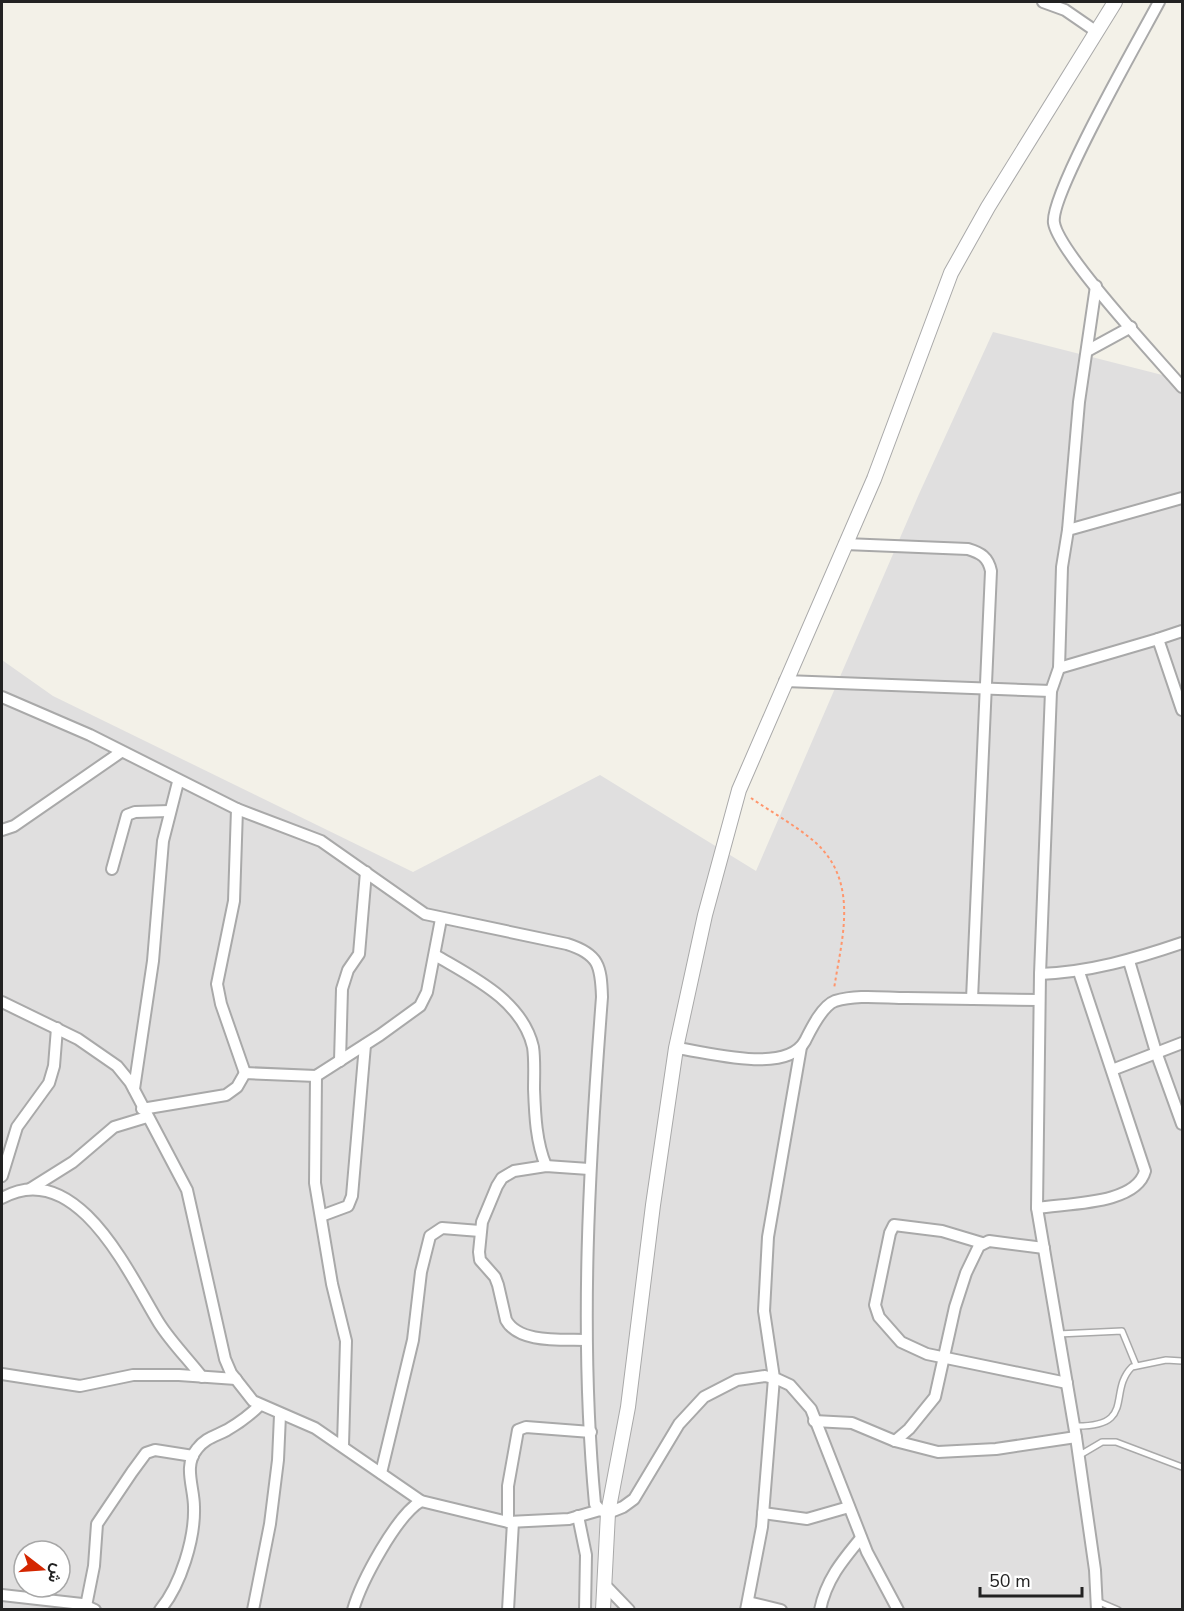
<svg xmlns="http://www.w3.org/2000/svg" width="1184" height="1611" font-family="'Nunito Sans',Vazirmatn,sans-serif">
<rect width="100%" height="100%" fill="#f3f1e8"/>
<path fill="#e0dfdf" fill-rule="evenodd" d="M993,332L1182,380V1609H2V660L53,696L413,872L600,775L756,871L919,494ZM24,1551H60V1587H24Z"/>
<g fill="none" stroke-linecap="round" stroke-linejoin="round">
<g stroke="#a9a9a9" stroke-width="8">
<g id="service">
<polyline points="1058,1334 1122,1331 1136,1365"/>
<path d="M1075,1426C1137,1427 1107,1392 1132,1367L1166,1360L1182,1361"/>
<polyline points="1080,1455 1102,1442 1116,1442 1182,1467"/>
<polyline points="1097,1601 1118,1610"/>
</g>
</g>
<g stroke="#a9a9a9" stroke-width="14">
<g id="minor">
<polyline points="1043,2 1065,10 1097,32"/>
<path d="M1159,2C1141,36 1049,196 1054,223C1059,253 1157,358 1182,387"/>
<polyline points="1087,351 1131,327"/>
<polyline points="1068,530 1079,402 1096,286"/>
<path d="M845,544L968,549C981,553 988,557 991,571L972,999"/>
<polyline points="1158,639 1182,631"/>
<polyline points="1059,668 1158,639 1182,710"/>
<polyline points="785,681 1051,691"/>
<path d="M2,697L90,735L237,809L321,841L425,914L567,944C599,954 601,966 602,997C589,1166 579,1334 595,1504L600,1510L608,1513L623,1507L634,1499L679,1424L704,1397L737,1380L765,1376L777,1379L790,1385L811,1409L867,1552L898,1610"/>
<polyline points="237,809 234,901 217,984 221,1004 245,1073"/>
<polyline points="2,830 14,826 121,752"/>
<polyline points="112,869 127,815 135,812 170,811"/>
<path d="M435,955C472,977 522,1000 533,1047C535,1060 534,1076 534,1089C535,1115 536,1142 546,1166"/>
<polyline points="1129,961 1156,1052 1182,1124"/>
<path d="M1040,974C1090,972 1135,959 1182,943"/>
<polyline points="2,1002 78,1039 117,1066 130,1082 187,1190 225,1359 231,1373 253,1401 315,1428 421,1501 508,1522 569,1519 600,1510"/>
<path d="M676,1048C709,1052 786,1075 805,1041C811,1029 822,1006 835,1001C858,994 884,998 907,998C951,999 995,999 1039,1000"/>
<polyline points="340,1061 342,989 348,970 359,954 366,872"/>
<polyline points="1112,1070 1182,1043"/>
<polyline points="316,1076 315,1183 332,1284 346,1341 343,1445"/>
<polyline points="134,1089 153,961 163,841 178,782"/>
<polyline points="142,1109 226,1095 237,1087 245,1073 316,1076 380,1035 420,1006 427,992 441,919"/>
<polyline points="2,1176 17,1127 49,1083 54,1066 57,1028"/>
<polyline points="30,1189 73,1162 114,1127 147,1117"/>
<path d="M2,1198C77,1156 130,1276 159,1323C171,1342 188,1359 202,1377"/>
<path d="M1037,1208C1067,1203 1136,1205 1145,1171L1079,972"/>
<polyline points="321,1216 348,1206 352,1196 365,1045"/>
<polyline points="982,1243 942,1231 894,1225 890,1233 875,1305 879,1317 901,1342 927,1354 1067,1383"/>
<path d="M586,1340C563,1339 519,1344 506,1320L498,1285L495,1277L480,1260L479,1252L482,1222L497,1186L502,1178L514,1171L546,1166L589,1169"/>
<polyline points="2,1374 80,1386 133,1375 179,1375 236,1379"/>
<polyline points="814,1421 852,1423 895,1441 938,1452 996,1449 1076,1437"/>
<polyline points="895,1441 909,1429 935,1397 955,1307 966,1273 979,1246 989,1241 1044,1248"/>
<polyline points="381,1473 413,1340 421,1272 430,1236 442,1228 480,1231"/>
<polyline points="763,1513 807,1519 849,1507"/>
<polyline points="578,1516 586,1555 585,1610"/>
<polyline points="508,1522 508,1486 518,1430 526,1427 591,1432"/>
<polyline points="604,1584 629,1610"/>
<polyline points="2,1595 82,1604 95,1610"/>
<polyline points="748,1602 781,1610"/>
<polyline points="86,1606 94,1566 97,1524 132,1472 146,1453 155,1450 193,1456"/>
<path d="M160,1610C181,1585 195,1538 194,1507C194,1487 183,1466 197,1449C205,1438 216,1436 227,1430C239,1423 250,1415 260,1405"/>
<polyline points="253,1610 270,1524 278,1460 280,1415"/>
<path d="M353,1610C361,1582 396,1516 421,1501"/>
<polyline points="508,1610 513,1522"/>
<polyline points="746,1610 762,1527 774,1378 764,1311 768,1237 801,1047"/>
<path d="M820,1610C826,1580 842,1561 861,1538"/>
<polyline points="1097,1610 1095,1570 1076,1437 1037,1208 1040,974 1051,691 1059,668 1062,567 1068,530 1182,498"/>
</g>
</g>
<g stroke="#a9a9a9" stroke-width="16">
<polyline id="tertiary" points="603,1610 608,1513 628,1407 653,1205 676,1048 705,915 739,790 874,479 951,273 988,207 1115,2"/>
</g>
<path stroke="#ff966d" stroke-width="2" stroke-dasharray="3 3" stroke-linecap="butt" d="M751,798C771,812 807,832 822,849C858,889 841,942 834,989"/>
<use href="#service" stroke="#fff" stroke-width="5"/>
<use href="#minor" stroke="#fff" stroke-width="10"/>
<use href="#tertiary" stroke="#fff" stroke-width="14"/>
</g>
<rect width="1184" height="1611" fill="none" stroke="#222222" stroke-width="6"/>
<g transform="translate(42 1569) rotate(107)"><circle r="28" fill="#ffffff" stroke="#a7a7a7" stroke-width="1.5"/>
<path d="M0-4.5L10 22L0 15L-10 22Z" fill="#d42600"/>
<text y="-9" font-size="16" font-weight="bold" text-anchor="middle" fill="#222222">ش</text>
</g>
<path d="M980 1587v9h102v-9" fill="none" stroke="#222222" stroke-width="3"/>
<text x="989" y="1587" font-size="18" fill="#222222" stroke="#ffffff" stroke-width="4.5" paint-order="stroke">50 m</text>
</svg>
